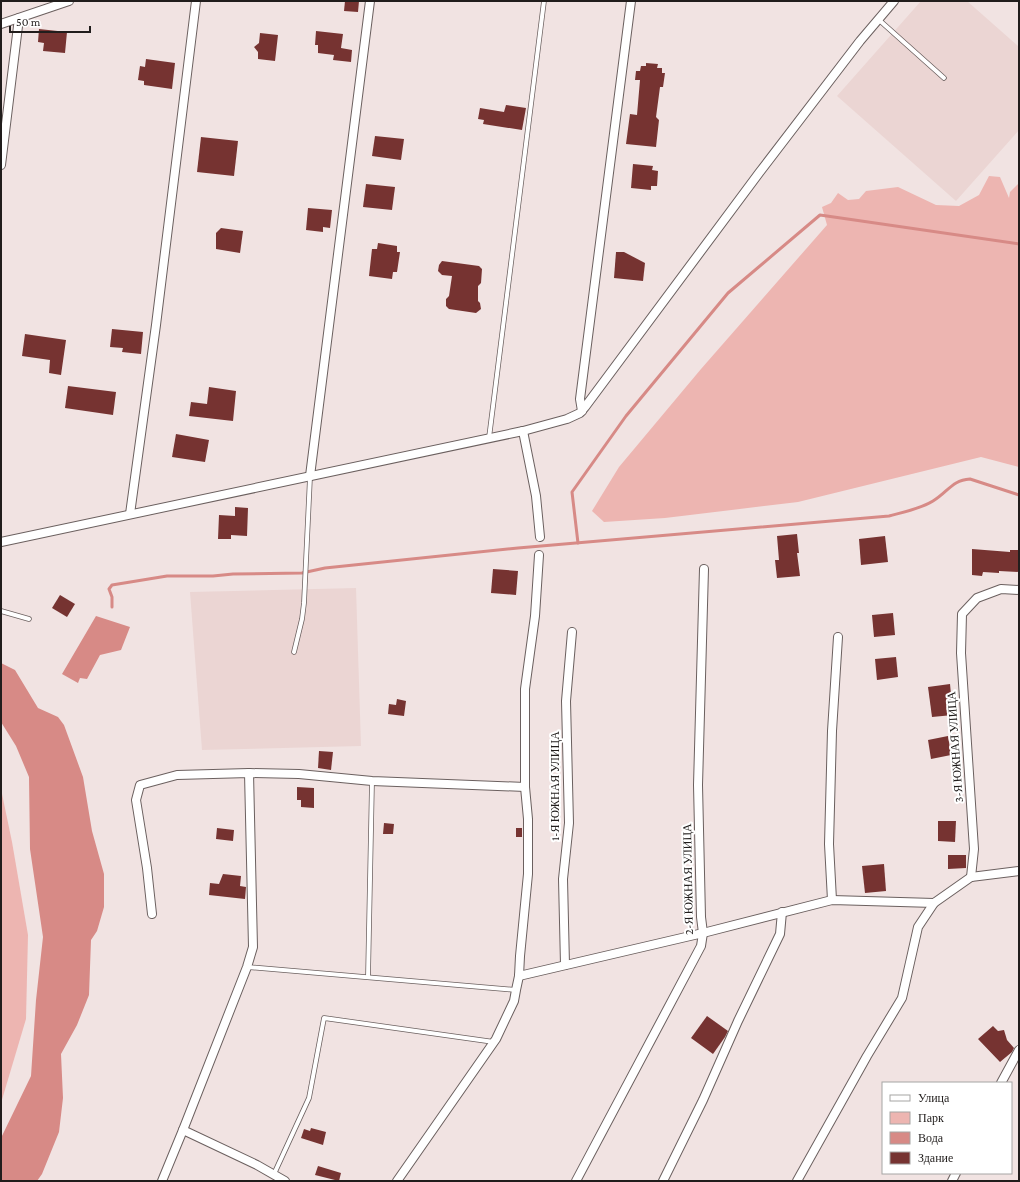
<svg xmlns="http://www.w3.org/2000/svg" width="1020" height="1182" font-family="'Crimson Pro',serif">
<rect width="100%" height="100%" fill="#f1e3e2"/>
<g fill="#ebd5d3">
<polygon points="921,1 967,1 1019,47 1019,130 956,201 837,96"/>
<polygon points="356,588 361,746 202,750 190,592"/>
</g>
<g fill="#edb5b1">
<polygon points="989,176 1000,177 1009,198 1010,192 1019,183 1019,467 981,457 798,502 665,518 604,522 592,511 619,467 701,369 827,225 822,207 831,203 838,193 848,200 859,199 866,191 898,187 936,205 959,206 979,195"/>
<polygon points="1,789 12,842 28,935 26,1019 1,1103"/>
</g>
<g fill="#d78a86">
<polygon points="96,616 130,627 121,650 100,655 87,679 80,678 78,683 62,674"/>
<polygon points="1,663 15,670 38,708 58,717 64,725 83,777 92,831 104,874 104,907 97,931 91,940 89,995 77,1025 61,1054 63,1098 59,1132 42,1174 37,1181 1,1181 1,1138 31,1076 36,1000 43,937 30,849 29,777 16,746 1,722"/>
</g>
<g fill="none" stroke-linecap="round" stroke-linejoin="round">
<g stroke="#d78a86" stroke-width="3">
<polyline points="578,543 572,492 626,416 728,293 820,215 1019,244"/>
<path d="M112,607V597L109,589L112,585L167,576H213L233,574L302,573L325,568L518,548L889,516C904,512 920,509 933,501C948,492 952,480 970,479L1019,495"/>
</g>
</g>
<g fill="#763331">
<polygon points="345,1 359,1 358,12 344,11"/>
<polygon points="39,29 67,32 65,53 43,51 44,43 38,42"/>
<polygon points="316,31 343,34 341,48 352,50 351,62 333,60 334,55 318,53 318,45 315,45"/>
<polygon points="260,33 278,35 275,61 258,59 258,52 254,47 259,43"/>
<polygon points="146,59 175,63 172,89 144,85 144,81 138,80 140,66 145,67"/>
<polygon points="646,63 658,64 657,68 662,68 662,73 665,73 663,87 660,87 656,117 659,120 656,147 626,144 630,114 637,115 640,80 635,80 636,71 640,71 641,66 646,66"/>
<polygon points="506,105 526,108 522,130 483,124 484,120 478,119 480,108 504,112"/>
<polygon points="375,136 404,139 401,160 372,156"/>
<polygon points="201,137 238,141 234,176 197,172"/>
<polygon points="633,164 653,166 652,170 658,171 657,186 651,186 651,190 631,188"/>
<polygon points="366,184 395,187 392,210 363,207"/>
<polygon points="308,208 332,210 330,228 323,227 323,232 306,230"/>
<polygon points="221,228 243,231 240,253 216,249 216,233"/>
<polygon points="378,243 397,246 397,252 400,252 397,272 393,272 392,279 369,276 372,249 377,249"/>
<polygon points="616,252 624,252 645,263 643,281 614,278"/>
<polygon points="442,261 479,266 482,269 481,283 478,286 478,301 480,303 481,309 476,313 449,309 446,306 446,299 449,296 452,276 442,275 438,271 439,265"/>
<polygon points="112,329 143,332 141,354 122,352 123,348 110,347"/>
<polygon points="25,334 66,340 61,375 49,373 50,360 22,356"/>
<polygon points="68,386 116,392 113,415 65,408"/>
<polygon points="209,387 236,391 233,421 189,416 191,402 207,404"/>
<polygon points="176,434 209,440 205,462 172,457"/>
<polygon points="235,507 248,508 247,536 231,535 231,539 218,539 219,515 235,516"/>
<polygon points="797,534 799,553 797,553 800,576 777,578 775,560 779,560 777,536"/>
<polygon points="885,536 888,562 861,565 859,539"/>
<polygon points="972,549 1010,552 1010,550 1019,550 1019,572 999,571 999,573 983,572 982,576 972,575"/>
<polygon points="493,569 518,571 516,595 491,593"/>
<polygon points="60,595 75,604 67,617 52,608"/>
<polygon points="893,613 895,635 874,637 872,615"/>
<polygon points="896,657 898,677 877,680 875,659"/>
<polygon points="950,684 953,715 932,717 928,687"/>
<polygon points="397,699 406,701 404,716 388,714 389,704 396,705"/>
<polygon points="948,736 951,755 931,759 928,740"/>
<polygon points="319,751 333,752 331,770 318,768"/>
<polygon points="297,787 314,788 314,808 301,807 301,800 297,800"/>
<polygon points="938,821 956,821 955,842 938,841"/>
<polygon points="384,823 394,824 393,834 383,834"/>
<polygon points="217,828 234,830 233,841 216,839"/>
<rect x="516" y="828" width="6" height="9"/>
<polygon points="948,855 966,855 966,868 948,869"/>
<polygon points="884,864 886,891 865,893 862,866"/>
<polygon points="223,874 241,876 240,886 246,887 245,899 209,895 210,883 219,884"/>
<polygon points="707,1016 728,1031 725,1037 713,1054 691,1038"/>
<polygon points="993,1026 998,1031 1004,1030 1007,1040 1014,1048 1012,1052 1000,1062 978,1039"/>
<polygon points="311,1128 326,1132 323,1145 301,1138 304,1129 310,1131"/>
<polygon points="318,1166 341,1173 339,1181 315,1175"/>
</g>
<g fill="none" stroke-linecap="round" stroke-linejoin="round">
<g stroke="#6b605f" stroke-width="5.5">
<g id="lane">
<polyline points="878,19 944,78"/>
<polyline points="489,438 544,1"/>
<polyline points="1,611 29,619"/>
<polyline points="294,652 302,619 304,603 310,477"/>
<polyline points="247,967 516,990"/>
<polyline points="368,977 372,781"/>
<polyline points="274,1174 309,1098 324,1018 494,1042"/>
</g>
</g>
<g stroke="#6b605f" stroke-width="10">
<g id="street">
<polyline points="1,24 69,1"/>
<polyline points="1,165 19,18"/>
<polyline points="582,411 580,399 631,1"/>
<polyline points="523,431 536,496 540,537"/>
<polyline points="310,476 370,1"/>
<polyline points="130,514 156,325 196,1"/>
<polyline points="1,542 523,431 567,419 580,413 585,407 759,173 860,41 894,1"/>
<polyline points="971,877 974,849 961,653 962,614 977,598 1001,589 1019,590"/>
<polyline points="832,900 829,844 832,731 838,637"/>
<polyline points="152,914 147,868 136,800 140,785 177,775 249,773 299,774 372,781 525,787"/>
<polyline points="565,965 563,879 569,823 566,701 572,632"/>
<polyline points="519,976 703,933 832,900 934,903 971,877 1019,871"/>
<polyline points="1001,1083 1019,1050"/>
<polyline points="183,1130 257,1165 285,1181"/>
<polyline points="162,1181 183,1130 247,967 253,947 249,773"/>
<polyline points="397,1181 496,1039 514,1001 516,990 519,976 520,956 528,874 528,819 525,787 525,689 535,616 539,555"/>
<polyline points="576,1181 701,946 703,933 701,917 698,785 704,569"/>
<polyline points="663,1181 703,1100 738,1021 780,934 782,912"/>
<polyline points="797,1181 867,1056 902,998 918,927 934,903"/>
<polyline points="952,1181 956,1173"/>
</g>
</g>
<use href="#lane" stroke="#fff" stroke-width="4"/>
<use href="#street" stroke="#fff" stroke-width="8"/>
</g>
<g text-anchor="middle" stroke-width="4" stroke-linejoin="round" paint-order="stroke">
<g font-size="12" fill="#211d1c" stroke="#fff">
<text transform="translate(955 747) rotate(-94)" y="4">3-Я ЮЖНАЯ УЛИЦА</text>
<text transform="translate(555 786) rotate(-90)" y="4">1-Я ЮЖНАЯ УЛИЦА</text>
<text transform="translate(688 879) rotate(-91)" y="4">2-Я ЮЖНАЯ УЛИЦА</text>
</g>
</g>
<rect width="1020" height="1182" fill="none" stroke="#211d1c" stroke-width="4"/>
<rect x="882" y="1082" width="130" height="92" fill="#ffffff" stroke="#a6a5a4"/>
<rect x="890" y="1095" width="20" height="6" fill="#ffffff" stroke="#a6a5a4"/>
<text x="918" y="1102" font-size="12" fill="#211d1c">Улица</text>
<rect x="890" y="1112" width="20" height="12" fill="#edb5b1" stroke="#a6a5a4"/>
<text x="918" y="1122" font-size="12" fill="#211d1c">Парк</text>
<rect x="890" y="1132" width="20" height="12" fill="#d78a86" stroke="#a6a5a4"/>
<text x="918" y="1142" font-size="12" fill="#211d1c">Вода</text>
<rect x="890" y="1152" width="20" height="12" fill="#763331" stroke="#a6a5a4"/>
<text x="918" y="1162" font-size="12" fill="#211d1c">Здание</text>
<path d="M10 26v6h80v-6" fill="none" stroke="#211d1c" stroke-width="2"/>
<text x="16" y="26" font-size="12" fill="#211d1c" stroke="#ffffff" stroke-width="3" paint-order="stroke">50 m</text>
</svg>
